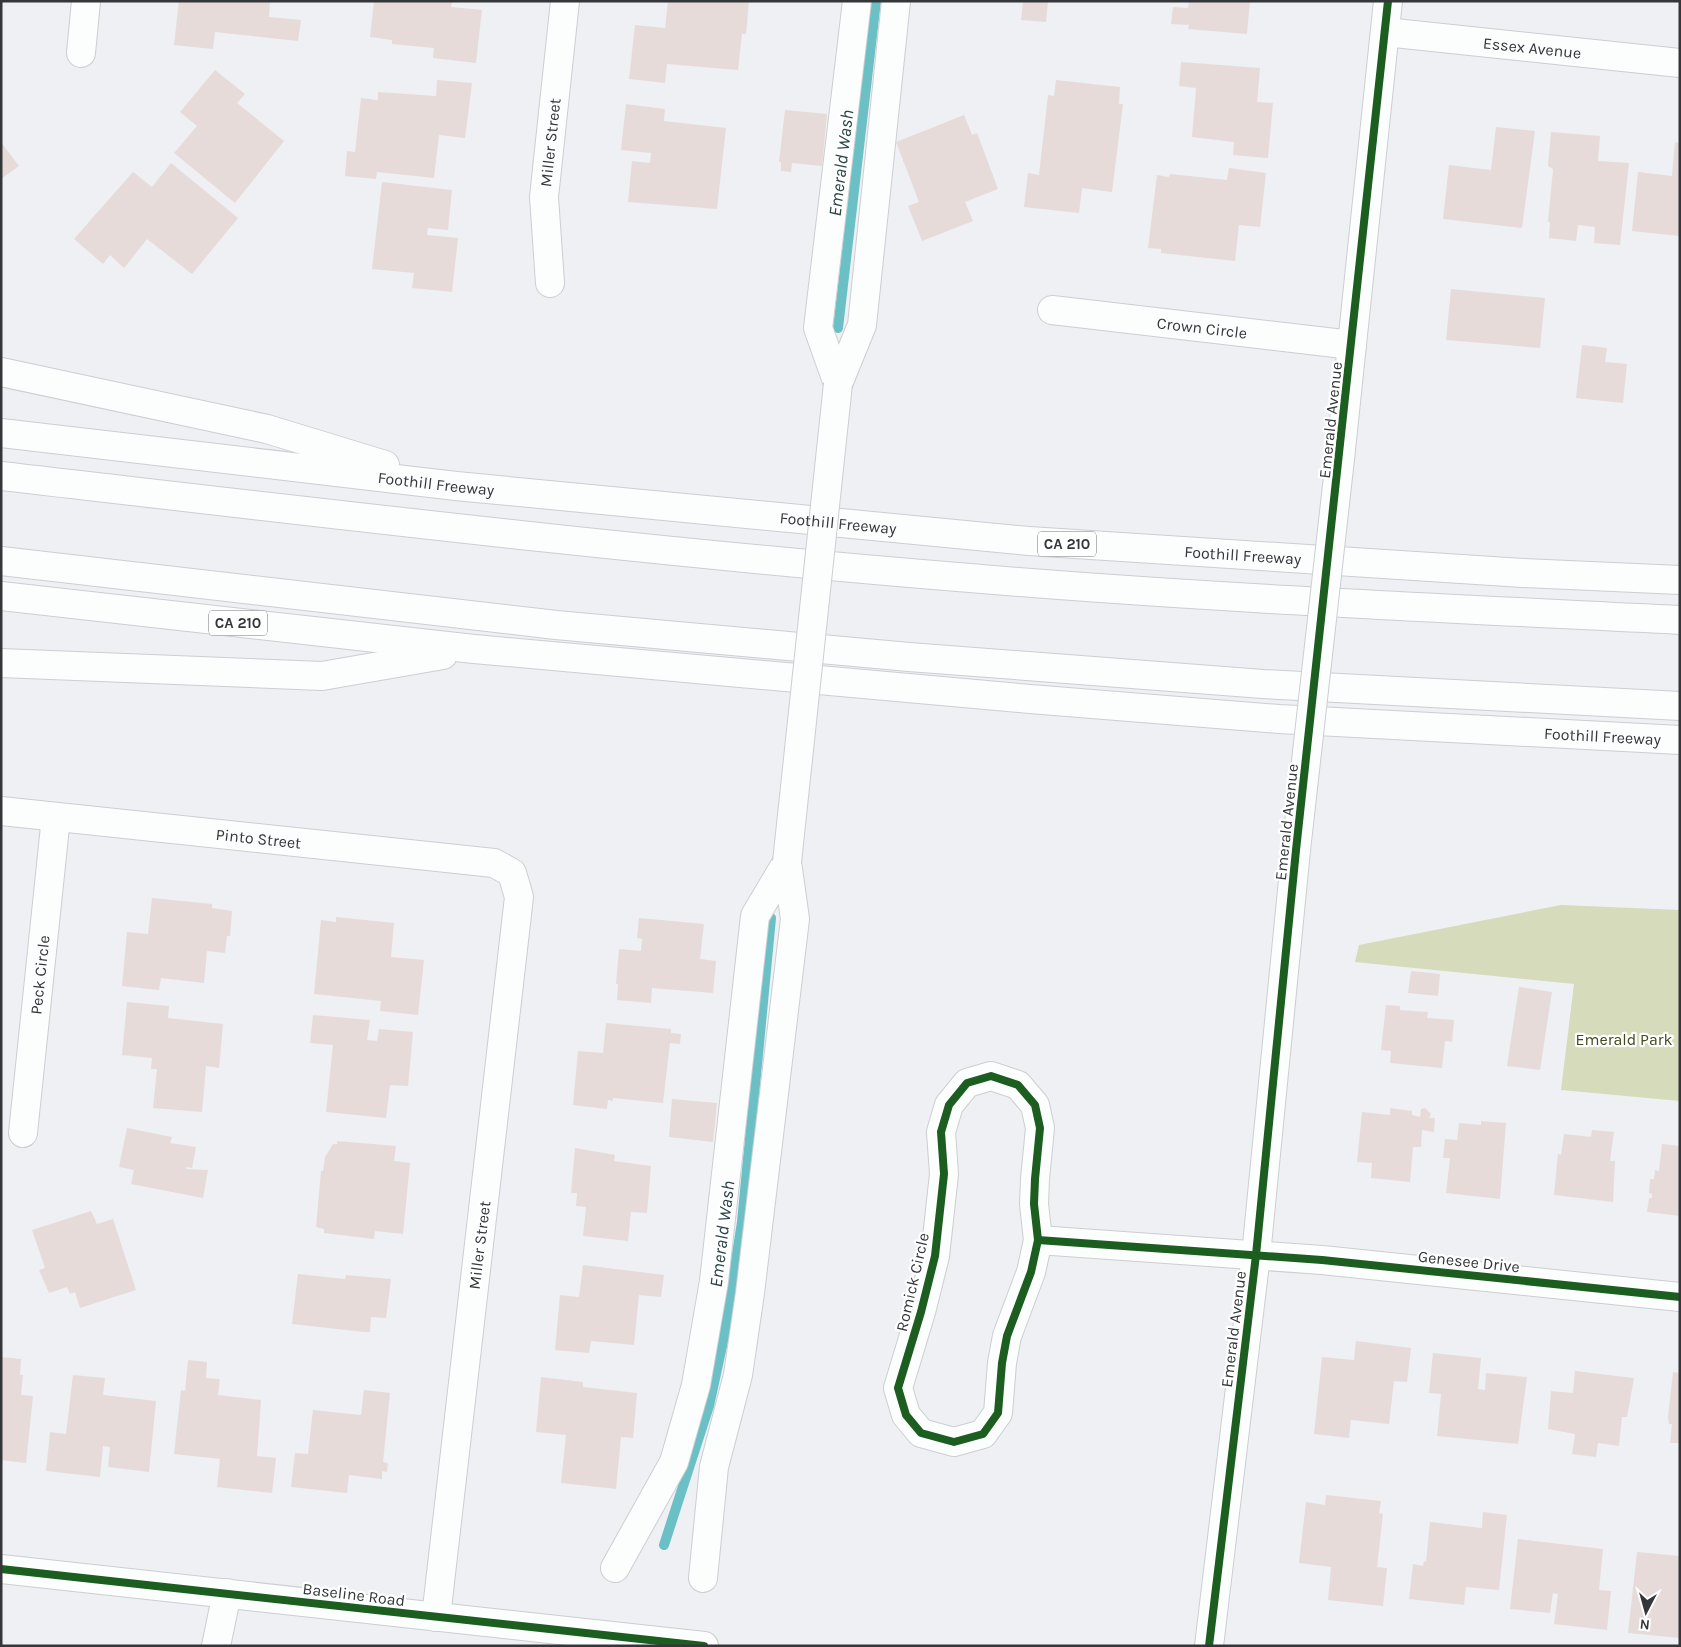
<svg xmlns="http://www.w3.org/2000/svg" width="1681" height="1647" font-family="Karla,sans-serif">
<rect width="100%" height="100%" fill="#eef0f4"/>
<polygon fill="#d6dbbc" points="1561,905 1680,910 1680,1101 1561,1090 1574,984 1355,962 1359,945"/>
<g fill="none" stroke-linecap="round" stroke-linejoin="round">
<g stroke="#6ac0c5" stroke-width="10">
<polyline points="838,328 876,1"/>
<polyline points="664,1545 709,1406 724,1337 742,1222 771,918"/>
</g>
</g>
<g fill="#e6dbd9">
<polygon points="179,1 270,1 269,17 301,20 298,41 215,32 213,49 174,45"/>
<polygon points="374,1 452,1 451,7 482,10 476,63 433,58 434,48 392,44 392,40 370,37"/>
<polygon points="668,1 749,1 746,34 742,34 738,70 667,64 665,83 629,79 635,25 665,28"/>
<polygon points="1023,1 1048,1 1046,22 1021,20"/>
<polygon points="1189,1 1250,1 1247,34 1188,29 1189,25 1171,24 1173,7 1188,8"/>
<polygon points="1181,62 1260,68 1257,102 1273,103 1268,158 1233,155 1234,142 1192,137 1196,88 1179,86"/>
<polygon points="215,70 245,94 237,103 284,141 235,203 174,153 197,126 180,112"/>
<polygon points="437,80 472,83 465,138 439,135 434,178 377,172 376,179 345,176 347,151 355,152 361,98 378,100 378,92 436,96"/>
<polygon points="1056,80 1120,87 1119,104 1123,104 1112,192 1082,188 1079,213 1024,207 1028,173 1039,175 1048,95 1054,96"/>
<polygon points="626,104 665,109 664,121 726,128 717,209 628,202 632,161 650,163 651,153 621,150"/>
<polygon points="785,110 827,114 822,166 792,163 791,172 781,171 781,162 779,162"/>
<polygon points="964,115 972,135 977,133 998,189 965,202 973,221 922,241 908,206 919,202 896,142"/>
<polygon points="1496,127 1535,131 1522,228 1443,219 1449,165 1491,170"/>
<polygon points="1551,132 1600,136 1598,161 1629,163 1620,245 1594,243 1595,227 1578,225 1576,241 1549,238 1550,222 1548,222 1553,169 1548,166"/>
<polygon points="1,142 19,166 1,179"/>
<polygon points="1675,142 1680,143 1680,236 1632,231 1638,172 1672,176"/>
<polygon points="171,163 238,218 192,274 147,239 124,268 110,255 103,264 74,239 133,172 152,187"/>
<polygon points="1229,168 1266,173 1260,227 1239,225 1235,261 1161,253 1161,249 1148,248 1157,175 1169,177 1170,174 1227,180"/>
<polygon points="382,182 452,190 448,230 428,228 427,235 458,238 452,292 412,288 414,273 372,269"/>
<polygon points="1451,289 1545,298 1540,348 1446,340"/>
<polygon points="1582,345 1607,348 1605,362 1627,364 1623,403 1576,398"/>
<polygon points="152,898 212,904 212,908 232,911 230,936 227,936 225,953 207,951 204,983 161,978 159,990 122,986 127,932 148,934"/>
<polygon points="336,917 394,923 391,957 424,960 418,1015 380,1011 381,1001 314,994 321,920 336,922"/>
<polygon points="639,918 704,924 700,959 716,961 713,993 652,988 651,1003 617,1000 618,984 616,984 619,949 641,951 642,939 637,938"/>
<polygon points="1411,971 1440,974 1438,996 1408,993"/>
<polygon points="1519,987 1552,992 1540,1070 1507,1066"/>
<polygon points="127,1002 169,1006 168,1018 223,1024 219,1068 206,1066 202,1112 153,1108 157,1069 151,1069 152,1058 122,1055"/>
<polygon points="1386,1005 1400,1006 1400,1010 1428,1012 1427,1018 1454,1020 1452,1042 1445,1041 1442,1068 1390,1063 1391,1051 1381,1050"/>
<polygon points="313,1015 370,1020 367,1040 377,1041 379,1029 413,1032 408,1086 390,1085 386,1118 326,1112 333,1045 310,1043"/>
<polygon points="606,1023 671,1029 671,1033 681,1034 680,1044 670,1043 663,1103 613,1098 613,1101 608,1100 607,1109 573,1105 578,1051 603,1053"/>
<polygon points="672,1099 717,1103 713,1142 669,1137"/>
<polygon points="1390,1108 1412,1111 1412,1115 1420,1117 1421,1109 1425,1108 1431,1114 1429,1118 1435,1118 1434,1132 1422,1130 1421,1147 1413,1147 1410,1182 1371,1178 1372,1163 1357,1162 1362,1112 1390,1115"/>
<polygon points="1481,1121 1506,1123 1500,1199 1446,1193 1450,1158 1443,1158 1445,1139 1457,1140 1459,1123 1481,1125"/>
<polygon points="127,1128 172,1137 170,1143 196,1147 192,1168 186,1167 186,1169 208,1170 203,1198 131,1184 134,1170 119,1167"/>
<polygon points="1592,1130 1614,1132 1610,1161 1615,1161 1613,1202 1554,1195 1558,1154 1561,1155 1564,1134 1591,1137"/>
<polygon points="337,1141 396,1146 394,1161 410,1163 403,1234 375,1231 374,1239 324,1233 324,1229 316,1227 321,1171 323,1171 325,1157 333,1144 337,1144"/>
<polygon points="1662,1144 1680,1146 1680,1216 1647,1212 1649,1198 1652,1198 1652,1194 1649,1193 1650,1179 1654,1179 1655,1170 1659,1171"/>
<polygon points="575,1148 615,1155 614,1161 651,1166 647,1213 631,1212 628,1241 583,1236 586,1207 576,1206 577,1193 571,1193"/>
<polygon points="91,1211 97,1224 113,1219 136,1290 80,1308 75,1292 70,1294 67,1287 49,1293 39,1270 45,1268 32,1230"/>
<polygon points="583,1265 664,1275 661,1297 639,1295 634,1345 591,1341 589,1353 555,1350 560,1295 579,1297"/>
<polygon points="298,1274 345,1279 346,1275 391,1279 386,1318 371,1317 370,1332 364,1332 292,1324"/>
<polygon points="1356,1341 1411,1348 1407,1382 1394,1381 1389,1424 1351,1420 1349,1438 1314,1434 1322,1357 1354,1360"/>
<polygon points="1433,1353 1481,1358 1478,1389 1485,1390 1486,1373 1527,1377 1518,1444 1437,1436 1441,1394 1429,1393"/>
<polygon points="1,1357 21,1359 20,1375 23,1375 21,1395 33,1396 26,1463 1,1460"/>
<polygon points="188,1360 207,1362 206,1378 220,1379 218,1395 261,1400 257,1456 276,1458 272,1493 217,1487 220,1459 174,1454 181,1390 185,1391"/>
<polygon points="1575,1371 1634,1378 1627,1417 1622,1417 1619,1446 1598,1443 1596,1457 1572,1454 1575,1434 1548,1429 1551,1391 1573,1393"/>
<polygon points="1673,1372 1680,1373 1680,1443 1670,1443 1672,1424 1669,1424 1668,1417"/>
<polygon points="73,1375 105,1378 103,1395 156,1401 149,1472 108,1467 110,1447 103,1446 100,1477 46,1471 50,1432 66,1434"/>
<polygon points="541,1377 583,1382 583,1387 637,1393 633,1438 621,1437 616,1489 561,1483 566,1435 536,1432"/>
<polygon points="364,1390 390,1393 383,1462 388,1463 387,1472 382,1471 382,1479 349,1475 347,1493 291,1487 295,1453 308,1454 313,1410 361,1415"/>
<polygon points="1326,1495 1381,1501 1379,1513 1383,1514 1377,1567 1387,1568 1383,1606 1328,1600 1331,1567 1299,1563 1306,1502 1325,1505"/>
<polygon points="1483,1512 1507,1515 1499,1590 1466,1587 1464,1605 1409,1599 1413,1564 1423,1566 1424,1561 1426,1562 1430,1522 1482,1528"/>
<polygon points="1518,1539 1603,1549 1599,1590 1611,1591 1607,1630 1554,1624 1558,1594 1553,1593 1550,1613 1510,1609"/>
<polygon points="1637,1552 1680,1556 1680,1638 1628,1633"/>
</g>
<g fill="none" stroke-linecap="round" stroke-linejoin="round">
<g stroke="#ccced1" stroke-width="30">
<g id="minor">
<path id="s1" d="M1385,32L1680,63"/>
<polyline points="81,53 86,1"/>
<path id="s2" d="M550,283L544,197L565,1"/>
<path id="s3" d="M1052,310L1352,345"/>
<polyline points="838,384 862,325 896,1"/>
<polyline points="838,384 818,328 857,1"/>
<polyline points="1340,459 1388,1"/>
<path id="s4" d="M1,811L494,863L512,873L519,897L436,1617"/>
<path id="s5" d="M23,1133L56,817"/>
<polyline points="1038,1240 1034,1204 1035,1179 1040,1128 1035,1105 1018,1085 991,1076 967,1083 949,1105 941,1132 944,1174 935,1256 921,1312 898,1388 906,1415 921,1433 954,1442 983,1434 998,1413 1002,1363 1007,1336 1031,1272 1038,1240 1322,1260 1680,1297"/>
<polyline points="615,1568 674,1462 696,1385 714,1281 755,916 787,862"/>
<polyline points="703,1578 714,1467 738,1375 750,1293 795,919 787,862"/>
<polyline points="1209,1646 1256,1255 1296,850"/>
</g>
</g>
<g stroke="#ccced1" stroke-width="30">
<g id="major">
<polyline points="1,1569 704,1646"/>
<polyline points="216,1646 227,1593"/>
</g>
</g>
<g stroke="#ccced1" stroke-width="30">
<g id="highway">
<polyline points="1,372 267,429 385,465"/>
<path id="s6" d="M1,433L456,486L1029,541L1523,573L1680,580"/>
<path d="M1,476C324,513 646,552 970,578C1206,598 1443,608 1680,620"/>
<polyline points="1,561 556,625 909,657 1263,684 1680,706"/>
<path id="s7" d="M1,596L474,649L1030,699L1279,719L1680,740"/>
<polyline points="1,663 322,676 443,655"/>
</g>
</g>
<use href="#minor" stroke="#fcfdfd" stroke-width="28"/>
<use href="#major" stroke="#fcfdfd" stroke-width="28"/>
<use href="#highway" stroke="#fcfdfd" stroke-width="28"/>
<g stroke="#ccced1" stroke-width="30" stroke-linecap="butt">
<g id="minor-bridge">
<polyline points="1296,850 1340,459"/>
<polyline points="787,862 838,384"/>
</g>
</g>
<use href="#minor-bridge" stroke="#fcfdfd" stroke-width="28"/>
<g stroke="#fff" stroke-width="11">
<g id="cycleway">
<polyline points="1038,1240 1034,1204 1035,1179 1040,1128 1035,1105 1018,1085 991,1076 967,1083 949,1105 941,1132 944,1174 935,1256 921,1312 898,1388 906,1415 921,1433 954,1442 983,1434 998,1413 1002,1363 1007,1336 1031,1272 1038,1240 1322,1260 1680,1297"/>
<polyline points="1,1569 704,1646"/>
<polyline points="1209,1646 1256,1255 1296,850 1388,1"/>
</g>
</g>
<use href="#cycleway" stroke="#1b5e20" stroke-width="8"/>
</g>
<g text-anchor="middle" stroke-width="4.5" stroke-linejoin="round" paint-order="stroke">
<g fill="#fff" stroke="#717275" stroke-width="1">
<rect x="1038" y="531.5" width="58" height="25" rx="4"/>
<rect x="209" y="610.5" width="58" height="25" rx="4"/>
</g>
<g font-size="15" font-weight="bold" fill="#34363a">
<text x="1067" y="549">CA 210</text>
<text x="238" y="628">CA 210</text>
</g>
<g font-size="16" fill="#34363a" stroke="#fff">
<text dy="6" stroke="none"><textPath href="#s1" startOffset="148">Essex Avenue</textPath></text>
<text dy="6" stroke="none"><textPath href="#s2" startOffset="141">Miller Street</textPath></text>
<text dy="6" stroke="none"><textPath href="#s3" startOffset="151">Crown Circle</textPath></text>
<text transform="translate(1330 420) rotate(-84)" y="6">Emerald Avenue</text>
<text dy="6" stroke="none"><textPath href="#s6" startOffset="438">Foothill Freeway</textPath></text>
<text dy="6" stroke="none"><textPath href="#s6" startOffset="842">Foothill Freeway</textPath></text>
<text dy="6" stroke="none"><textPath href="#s6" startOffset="1248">Foothill Freeway</textPath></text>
<text dy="6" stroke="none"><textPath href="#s7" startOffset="1608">Foothill Freeway</textPath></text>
<text transform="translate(1286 822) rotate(-84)" y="6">Emerald Avenue</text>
<text dy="6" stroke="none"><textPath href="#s4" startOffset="259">Pinto Street</textPath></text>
<text dy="6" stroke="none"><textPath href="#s5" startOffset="159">Peck Circle</textPath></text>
<text transform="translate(479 1245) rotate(-83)" y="6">Miller Street</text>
<text transform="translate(1469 1261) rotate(6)" y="6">Genesee Drive</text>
<text transform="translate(912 1282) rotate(-77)" y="6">Romick Circle</text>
<text transform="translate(1233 1329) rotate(-83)" y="6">Emerald Avenue</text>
<text transform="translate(354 1594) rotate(7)" y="6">Baseline Road</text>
</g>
<g font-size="16" fill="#44481d" stroke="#fff">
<text x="1624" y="1045">Emerald Park</text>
</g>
<g font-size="18" font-style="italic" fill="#294344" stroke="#fff">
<text transform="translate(841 163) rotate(-83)" y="6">Emerald Wash</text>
<text transform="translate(722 1234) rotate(-83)" y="6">Emerald Wash</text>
</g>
</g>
<rect width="1681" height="1647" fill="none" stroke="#34363a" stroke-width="5"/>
<g transform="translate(1646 1612) rotate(186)" stroke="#ffffff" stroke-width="4" paint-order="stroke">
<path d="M0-4L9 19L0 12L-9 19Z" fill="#34363a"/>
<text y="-8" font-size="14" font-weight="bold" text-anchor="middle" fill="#34363a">N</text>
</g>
</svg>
